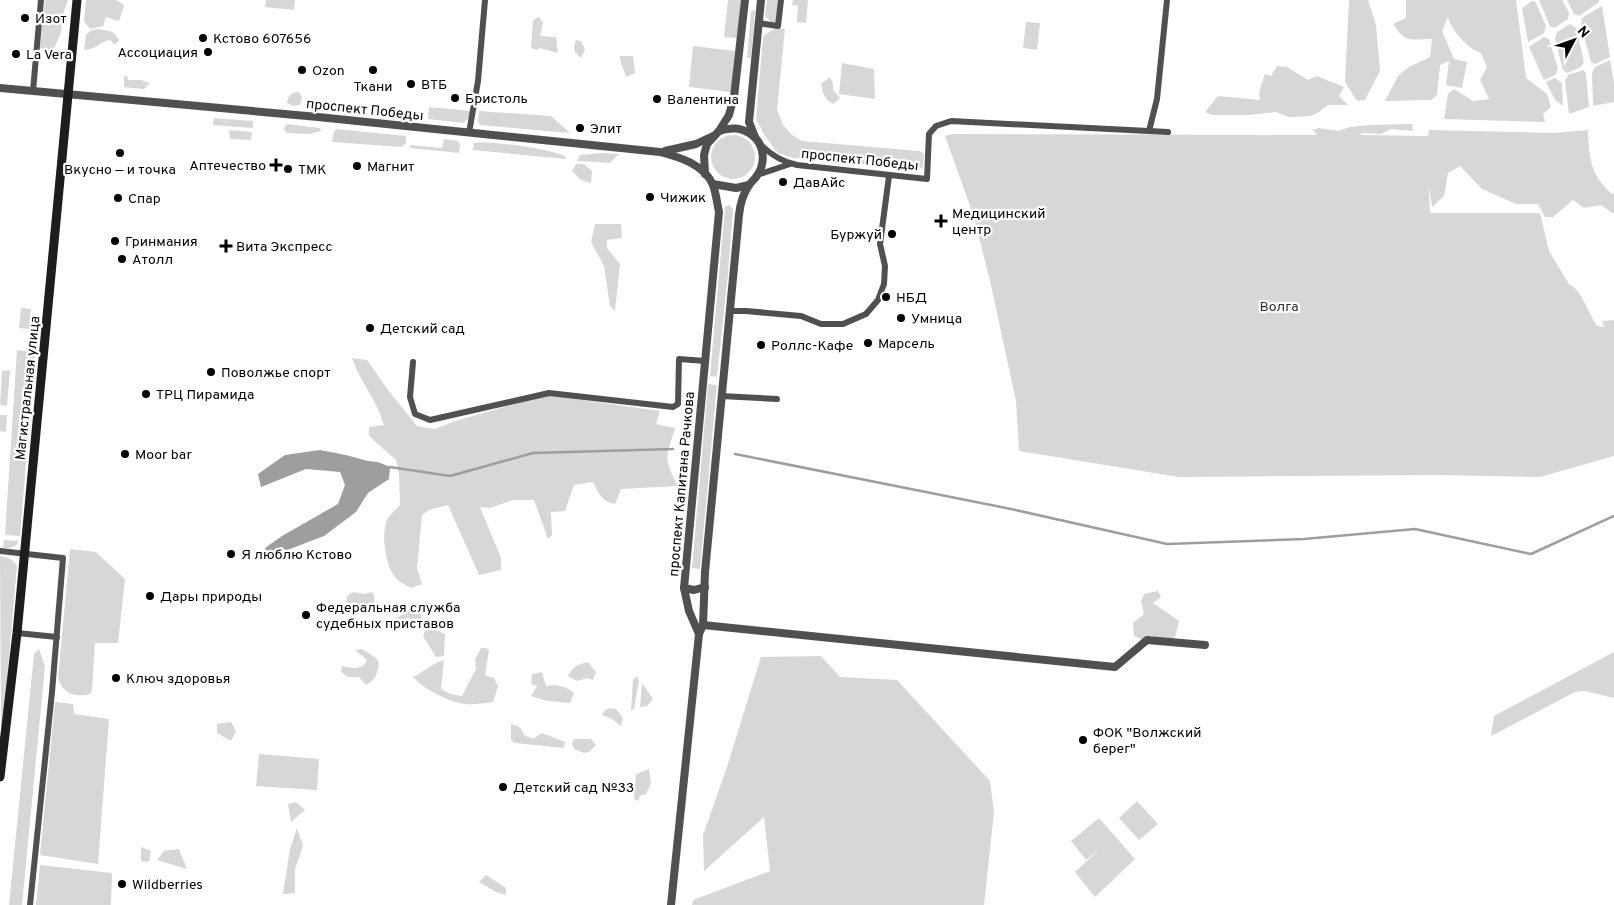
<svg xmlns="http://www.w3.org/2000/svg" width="1614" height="905" font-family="Overpass,sans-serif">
<rect width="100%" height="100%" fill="#fff"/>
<g fill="#d7d7d7">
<polygon points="45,0 68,0 63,14 61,33 52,53 40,48"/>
<polygon points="86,0 116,0 124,5 119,21 106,17 103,26 90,29 84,21"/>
<polygon points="266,0 295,0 294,10 265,7"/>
<polygon points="728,0 741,0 737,38 724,37"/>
<polygon points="767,0 778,0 776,22 771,22 765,16"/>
<polygon points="793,0 808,0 806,23 797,22 798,6 792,5"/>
<polygon points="1349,0 1368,0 1376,25 1380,71 1365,100 1357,101 1345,82"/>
<path d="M1406,0H1516L1526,78L1547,94L1551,107L1543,114L1545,122L1444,119L1448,94L1454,89L1473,101L1489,99L1480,80L1487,67L1481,53C1468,49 1451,30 1448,17L1442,31L1454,59L1467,62L1462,88L1446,85L1449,61L1440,65L1437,95L1431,100L1385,101L1398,76L1409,67L1430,57L1432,39C1411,39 1406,44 1393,24L1406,18Z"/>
<polygon points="1539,0 1562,0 1569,13 1568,19 1554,28 1550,26"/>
<polygon points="1567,0 1599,0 1599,2 1579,16 1574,14"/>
<polygon points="1532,1 1535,1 1546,26 1544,33 1528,42 1522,8"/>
<polygon points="1602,6 1610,57 1595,64 1591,62 1581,25 1582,18"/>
<polygon points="755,10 751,58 747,58 751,11"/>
<polygon points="539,17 543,23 540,36 556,37 558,53 539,48 537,50 531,48 533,20"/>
<polygon points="1026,22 1040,23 1037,50 1023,48"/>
<polygon points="1570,24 1576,28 1584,62 1581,67 1567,73 1563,70 1555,38 1557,32"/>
<polygon points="776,28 785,29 777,110 783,125 792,135 802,141 919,151 924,154 923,167 918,169 793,158 778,153 765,136 756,119 763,37 766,34"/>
<path d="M97,29C107,31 114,29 119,40L115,45L110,40C99,42 98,49 84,50L86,35L90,31Z"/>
<polygon points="1544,37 1549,39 1558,69 1555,75 1544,80 1529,47"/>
<polygon points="576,40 581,41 585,49 581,58 575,52 574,46"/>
<polygon points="693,46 735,51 731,92 689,87"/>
<path d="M620,56H633L635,73L626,77C624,69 620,64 620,56Z"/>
<polygon points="1610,60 1614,83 1614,102 1593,106 1592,73 1595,67"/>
<polygon points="842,63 874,69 875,99 839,94"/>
<polygon points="1277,66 1287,67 1308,80 1317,76 1344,87 1339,96 1348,105 1328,105 1318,113 1309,116 1289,117 1276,112 1249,115 1212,115 1205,112 1218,96 1260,100 1259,92 1265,74 1271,76"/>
<polygon points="1583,70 1586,73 1589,107 1569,114 1565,81 1568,75"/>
<polygon points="124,76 127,76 128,80 141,80 150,83 144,89 124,87"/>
<path d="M830,77L833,84V90L840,98L833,104C824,99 823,94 821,84Z"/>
<polygon points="1555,78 1562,83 1563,106 1555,100 1546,82"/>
<polygon points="299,92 302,98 300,105 293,106 287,103 288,98 292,93"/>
<polygon points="429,107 471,111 468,119 463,123 428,119"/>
<polygon points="479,111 551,116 570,133 480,125 478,122"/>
<polygon points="214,118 253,121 253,128 213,125"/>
<polygon points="286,124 320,128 321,131 309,134 287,133 284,129"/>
<path d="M1412,124L1413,131L1391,129L1381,134L1362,133L1360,135L1428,136L1429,130L1555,133L1588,130C1589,157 1590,175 1612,194L1614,192V214L1601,205L1584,208L1573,200L1553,217H1545L1538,204H1516L1482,189L1460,166L1448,173L1444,196L1432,207L1429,186L1430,213H1540L1549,251L1569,284C1582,290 1589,315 1597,326L1604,327L1602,321L1614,320V456L1540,477L1436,475L1179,477L1019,451L1016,401L991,285L974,217L945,136L952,134L1317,135L1313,130L1319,128L1338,131L1350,127L1370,125Z"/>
<polygon points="336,129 406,136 406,143 402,147 332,142 333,134"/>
<polygon points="229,130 252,132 251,140 230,139"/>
<circle cx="733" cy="157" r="22"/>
<polygon points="444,139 458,141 460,144 459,153 410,148 410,145 442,148"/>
<path d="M474,143C490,140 551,149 565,156L566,159L473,150Z"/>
<polygon points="602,153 619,154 610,163 577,161 580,155"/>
<polygon points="576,164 584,164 592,171 591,183 581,180 572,171"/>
<polygon points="729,205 733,209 728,274 717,377 710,376 725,207"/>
<polygon points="595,224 621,224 622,238 607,240 607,248 620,264 615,311 610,306 604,266 591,242"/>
<polygon points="21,308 31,309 29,329 19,328"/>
<polygon points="17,350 35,353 20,536 5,535"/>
<path d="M352,358L367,360L388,390L417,426L435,429L452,422L546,395L660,411L656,424L675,428C666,458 663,458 678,486L621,489L615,504C602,502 599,494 593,482L574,485L565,511L551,512L552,535L548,539L534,500H513L490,508L480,507L501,558V570L479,575L448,505L429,510L422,515L417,568L422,584L411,588C406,585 399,582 395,577C385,565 381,534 387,520C390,514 396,509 400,505L399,474L396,460L369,436V427L384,425C377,400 360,382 352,358Z"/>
<polygon points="10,370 7,406 0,405 2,371"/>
<polygon points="708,384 717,385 700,569 692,568"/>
<polygon points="0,415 7,415 6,432 0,431"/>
<path d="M4,540L19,541C15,548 11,548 3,548Z"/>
<path d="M70,549L96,552L125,579L118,643H95L92,690L90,694C75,698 62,693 58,678Z"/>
<path d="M0,556C8,557 12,559 17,566L4,714L1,728Z"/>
<polygon points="1158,591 1161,597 1153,603 1179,621 1175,637 1157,644 1152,635 1148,642 1134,636 1133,623 1144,614 1141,602 1144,594"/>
<polygon points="353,592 364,594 372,592 374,595 375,606 370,610 362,611 347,603 347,596"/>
<path d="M416,609L421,613L423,629L420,628L418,621L407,618L395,625L390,623L392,620C400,617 406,611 416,609Z"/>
<polygon points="427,626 445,634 444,656 436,657 423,636"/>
<path d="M481,648H486L489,650L485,675L494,678L498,686L493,702C484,703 474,705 465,704C448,702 424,689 413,677C424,672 432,663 444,660L441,689L450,694L462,696L476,669L475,659Z"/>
<polygon points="39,649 45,666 22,905 9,905 34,654"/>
<path d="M362,649L376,658L379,663C378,673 375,681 366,685L359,677H348L341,672L342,666C351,668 363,671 367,660L355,650Z"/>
<polygon points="1614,652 1614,698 1585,691 1575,692 1491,736 1494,716"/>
<polygon points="821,656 840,677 897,680 990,781 994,812 984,905 692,905 693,900 770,871 764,817 704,871 703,835 726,770 761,657"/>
<path d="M588,662L596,672L593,680L587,678L577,681L568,676C573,666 577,665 588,662Z"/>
<path d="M542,672L546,686C556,684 566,686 574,693L570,703L548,701L531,696L537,686L531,684L532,674Z"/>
<polygon points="637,676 639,681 634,709 631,710 633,680"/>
<polygon points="642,683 653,699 647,706 640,707"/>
<polygon points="55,702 73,704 74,714 109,719 98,864 40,855"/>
<polygon points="610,708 616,709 623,718 621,726 612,719 602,715 605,710"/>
<polygon points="231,722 236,731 231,741 217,733 217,724"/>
<path d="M511,724C519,726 521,727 524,735L533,739L542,733L565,742L564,748L515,743L511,740Z"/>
<polygon points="574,739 591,739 596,745 589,752 584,753 574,749 572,743"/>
<polygon points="259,754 319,759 317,790 256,786"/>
<polygon points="649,769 651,783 646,794 640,796 638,801 634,799 636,774"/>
<polygon points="1137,801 1158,824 1139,840 1119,818"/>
<polygon points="296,802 305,810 291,822 288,804"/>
<polygon points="1099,818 1135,859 1095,897 1075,872 1100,849 1086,860 1071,841"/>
<polygon points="297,828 303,846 295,869 295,893 283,894 290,849"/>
<polygon points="141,847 151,851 149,862 141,861"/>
<polygon points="179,849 187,869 157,860 164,851"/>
<polygon points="40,865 112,873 111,905 36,905"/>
<polygon points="486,875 506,888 506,895 496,892 479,882"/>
</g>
<polygon fill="#9e9e9e" points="320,450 346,455 368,461 378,462 390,467 389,479 368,493 356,512 324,536 269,557 265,548 282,536 338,504 345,485 340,472 306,469 261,487 258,474 285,455"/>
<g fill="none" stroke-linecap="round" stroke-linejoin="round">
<g stroke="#9e9e9e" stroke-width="2.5">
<polyline points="735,454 1011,509 1167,544 1304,539 1415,529 1531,554 1614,516"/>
<polyline points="390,467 450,476 533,453 673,449"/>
</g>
<g stroke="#505050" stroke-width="6">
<polyline points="758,23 778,26 781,0"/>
<polyline points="33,91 41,0"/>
<polyline points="1149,131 1157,99 1167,0"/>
<polyline points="469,133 478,81 485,0"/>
<path d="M761,145C771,155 783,162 797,165L927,179L929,134L936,126L951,121L1168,132"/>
<polyline points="757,175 790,164"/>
<polyline points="729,311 746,311 801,316 821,324 843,324 866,314 878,300 884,284 885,266 880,244 889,176"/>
<polyline points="413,362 410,397 415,414 430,420 549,393 673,407 678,404 679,359 705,361"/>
<polyline points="721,396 777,399"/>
<polyline points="0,551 63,558 52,692 30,905"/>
<polyline points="17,633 57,637"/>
</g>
<g stroke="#505050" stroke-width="8">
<path d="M0,88L318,117L660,152C679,157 704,164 713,185C716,193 717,203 719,212L684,588L689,611L699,634L671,905"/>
<polyline points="755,137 749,122 761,0"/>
<polyline points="665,151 696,144 713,136"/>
<polyline points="705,174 704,155 707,144 719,131 729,115 734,97 745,0"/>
<polyline points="713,184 736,188 749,185"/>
<polyline points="684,588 694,590 705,587"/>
<polyline points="703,625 1115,667 1147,640 1205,645"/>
<path d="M699,634L703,625L705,572L739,215C740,205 743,194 749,185C751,182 754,180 756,177C766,164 765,145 752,135C741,127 731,127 719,131"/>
</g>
<polyline stroke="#1d1d1d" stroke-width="9" points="0,777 17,633 77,0"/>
</g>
<g fill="#000" stroke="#fff" stroke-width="2">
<circle cx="25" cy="18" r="5"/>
<circle cx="203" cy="38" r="5"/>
<circle cx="208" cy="52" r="5"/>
<circle cx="16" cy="54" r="5"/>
<circle cx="302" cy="70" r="5"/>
<circle cx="373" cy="70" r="5"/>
<circle cx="411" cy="84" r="5"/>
<circle cx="455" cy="98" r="5"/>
<circle cx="657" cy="99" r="5"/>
<circle cx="580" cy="128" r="5"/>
<circle cx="120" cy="153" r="5"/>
<path d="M273.5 157.5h5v5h5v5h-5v5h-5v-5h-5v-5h5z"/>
<circle cx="357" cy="166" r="5"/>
<circle cx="288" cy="169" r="5"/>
<circle cx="783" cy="182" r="5"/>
<circle cx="650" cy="197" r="5"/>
<circle cx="118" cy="198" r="5"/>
<path d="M938.5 213.5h5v5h5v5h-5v5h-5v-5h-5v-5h5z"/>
<circle cx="892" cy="234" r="5"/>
<circle cx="115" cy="241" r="5"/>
<path d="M223.5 238.5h5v5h5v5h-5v5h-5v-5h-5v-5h5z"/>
<circle cx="122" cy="259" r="5"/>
<circle cx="886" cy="297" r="5"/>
<circle cx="901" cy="318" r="5"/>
<circle cx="370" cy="328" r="5"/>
<circle cx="868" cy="343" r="5"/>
<circle cx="761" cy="345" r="5"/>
<circle cx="211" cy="372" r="5"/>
<circle cx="146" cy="394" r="5"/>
<circle cx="125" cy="454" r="5"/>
<circle cx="231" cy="554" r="5"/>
<circle cx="150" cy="596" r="5"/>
<circle cx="306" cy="615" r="5"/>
<circle cx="116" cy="678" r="5"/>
<circle cx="1083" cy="740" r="5"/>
<circle cx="503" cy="787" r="5"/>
<circle cx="122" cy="884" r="5"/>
</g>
<g text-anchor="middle" stroke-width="4.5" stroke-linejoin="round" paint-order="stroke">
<g font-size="14" fill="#000" stroke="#fff" text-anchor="start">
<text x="35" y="23">Изот</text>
<text x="213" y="43">Кстово 607656</text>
<text x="198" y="57" text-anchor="end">Ассоциация</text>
<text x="26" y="59">La Vera</text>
<text x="312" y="75">Ozon</text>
<text x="421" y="89">ВТБ</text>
<text x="373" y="91" text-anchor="middle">Ткани</text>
<text x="465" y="103">Бристоль</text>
<text x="667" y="104">Валентина</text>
<text x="590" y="133">Элит</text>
<text x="266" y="170" text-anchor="end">Аптечество</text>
<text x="367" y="171">Магнит</text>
<text x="120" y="174" text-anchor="middle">Вкусно — и точка</text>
<text x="298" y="174">ТМК</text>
<text x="793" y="187">ДавАйс</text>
<text x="660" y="202">Чижик</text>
<text x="128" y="203">Спар</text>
<text x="952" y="218">Медицинский<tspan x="952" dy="16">центр</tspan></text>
<text x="882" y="239" text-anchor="end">Буржуй</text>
<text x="125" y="246">Гринмания</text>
<text x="236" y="251">Вита Экспресс</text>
<text x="132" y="264">Атолл</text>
<text x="896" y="302">НБД</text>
<text x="911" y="323">Умница</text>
<text x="380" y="333">Детский сад</text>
<text x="878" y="348">Марсель</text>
<text x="771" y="350">Роллс-Кафе</text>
<text x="221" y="377">Поволжье спорт</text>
<text x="156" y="399">ТРЦ Пирамида</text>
<text x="135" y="459">Moor bar</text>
<text x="241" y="559">Я люблю Кстово</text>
<text x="160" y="601">Дары природы</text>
<text x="316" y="612">Федеральная служба<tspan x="316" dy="16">судебных приставов</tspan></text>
<text x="126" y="683">Ключ здоровья</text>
<text x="1093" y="737">ФОК "Волжский<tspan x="1093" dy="16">берег"</tspan></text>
<text x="513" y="792">Детский сад №33</text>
<text x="132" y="889">Wildberries</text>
</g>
<g font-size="14" fill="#000" stroke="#fff">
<text transform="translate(365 109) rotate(6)" y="5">проспект Победы</text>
<text transform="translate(860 159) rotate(6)" y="5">проспект Победы</text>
<text transform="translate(27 388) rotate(-84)" y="5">Магистральная улица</text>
<text transform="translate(681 484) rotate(-85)" y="5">проспект Капитана Рачкова</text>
</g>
<g font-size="14" fill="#2e2e2e" stroke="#fff">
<text x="1279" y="311">Волга</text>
</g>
</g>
<g transform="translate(1574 40) rotate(49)" stroke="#ffffff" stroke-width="4" paint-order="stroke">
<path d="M0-4L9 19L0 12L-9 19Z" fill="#000000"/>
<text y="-8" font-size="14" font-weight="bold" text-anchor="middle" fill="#000000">N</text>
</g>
</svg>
